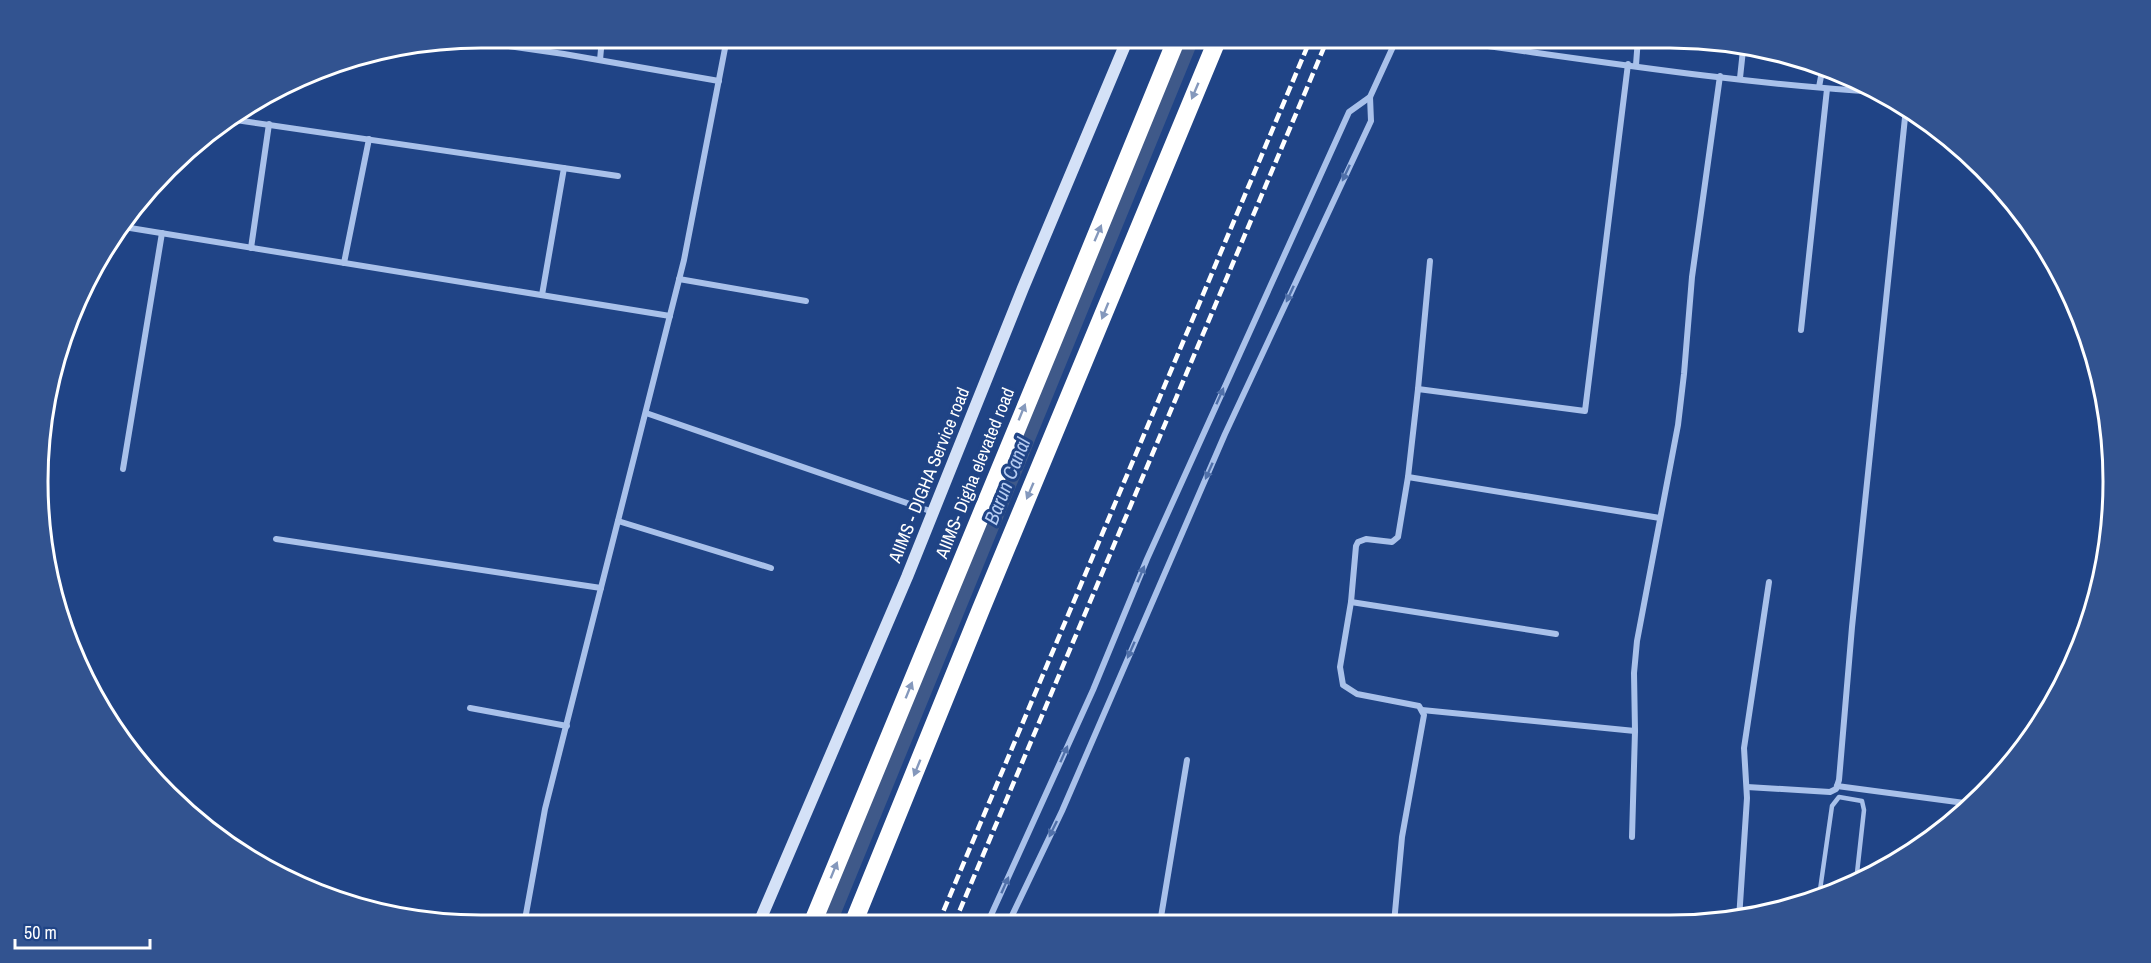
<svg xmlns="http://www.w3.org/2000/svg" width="2151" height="963" font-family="'Archivo Narrow',sans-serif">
<rect width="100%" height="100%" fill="#204486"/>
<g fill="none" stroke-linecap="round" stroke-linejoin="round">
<polyline stroke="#3f5989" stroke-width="20" points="826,924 1189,38"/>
<polyline stroke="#a9c1ea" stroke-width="4.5" points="1819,897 1832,806 1839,797 1862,801 1864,810 1856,882"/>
<g stroke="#a9c1ea" stroke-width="6">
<path d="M1430,38C1579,58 1729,83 1880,92"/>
<polyline points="467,40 564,54 719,81"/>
<polyline points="600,60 602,38"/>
<polyline points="1636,65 1638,38"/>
<polyline points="1740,78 1743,50"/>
<polyline points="1819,87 1823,66"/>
<polyline points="229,119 618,176"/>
<polyline points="124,227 670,316"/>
<polyline points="251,248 269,124"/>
<polyline points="344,263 369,139"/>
<polyline points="679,279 806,301"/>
<polyline points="542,295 564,168"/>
<polyline points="1801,330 1827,89"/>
<polyline points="1418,389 1430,261"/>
<polyline points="646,413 933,512"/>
<polyline points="123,469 162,233"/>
<polyline points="1408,477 1660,518"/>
<polyline points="618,521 771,568"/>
<polyline points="276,539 601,588"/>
<polyline points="1351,602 1556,634"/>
<polyline points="470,708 567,726"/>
<polyline points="1422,710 1635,731"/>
<polyline points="1837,786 1972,804"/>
<polyline points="1747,787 1830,792 1836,789 1839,780 1852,627 1906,108"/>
<polyline points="1632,837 1635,731 1634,673 1637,641 1678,425 1684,374 1692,277 1720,76"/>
<polyline points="1739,919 1747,798 1744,748 1769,582"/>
<polyline points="1160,923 1187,760"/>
<polyline points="1394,923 1402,837 1424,715 1419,706 1357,694 1343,685 1340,667 1351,602 1356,546 1358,542 1366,539 1392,542 1398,537 1408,477 1418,389 1585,411 1628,64"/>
<polyline points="987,924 1093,690 1147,559 1349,112 1370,97"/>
<polyline points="1008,924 1062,811 1225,434 1371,121 1370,97 1397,38"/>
<polyline points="524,925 545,809 684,260 727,38"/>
</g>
<polyline stroke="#d4e1f7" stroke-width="12" points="758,925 907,577 1023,288 1128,38"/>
<g stroke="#fff" stroke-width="18">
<path d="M812,924C933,629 1057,334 1177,38"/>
<polyline points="853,924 981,609 1218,38"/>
</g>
<g stroke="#fff" stroke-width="4.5" stroke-dasharray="10 4.5" stroke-linecap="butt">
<polyline points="938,924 1311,38"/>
<polyline points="954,924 1328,38"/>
</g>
</g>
<defs><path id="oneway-solid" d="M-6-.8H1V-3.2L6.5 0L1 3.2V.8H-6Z" transform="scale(1.5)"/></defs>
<g fill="#8498bc">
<use href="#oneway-solid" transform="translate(1195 91) rotate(113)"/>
<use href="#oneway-solid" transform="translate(1098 233) rotate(-67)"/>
<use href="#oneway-solid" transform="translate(1105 311) rotate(112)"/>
<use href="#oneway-solid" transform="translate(1022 412) rotate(-68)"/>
<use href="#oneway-solid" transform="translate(1030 491) rotate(113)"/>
<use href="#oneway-solid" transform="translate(909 690) rotate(-68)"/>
<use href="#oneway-solid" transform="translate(917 768) rotate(112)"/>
<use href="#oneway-solid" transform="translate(834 870) rotate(-68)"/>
</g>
<g fill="#5070a9">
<use href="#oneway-solid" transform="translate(1346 173) rotate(115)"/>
<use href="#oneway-solid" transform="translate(1290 294) rotate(115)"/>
<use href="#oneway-solid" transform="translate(1220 396) rotate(-66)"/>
<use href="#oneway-solid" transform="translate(1209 471) rotate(114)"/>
<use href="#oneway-solid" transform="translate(1141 574) rotate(-67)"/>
<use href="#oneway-solid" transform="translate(1131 650) rotate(114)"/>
<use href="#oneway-solid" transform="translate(1064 754) rotate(-66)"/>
<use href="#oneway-solid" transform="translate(1053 829) rotate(116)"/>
<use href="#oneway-solid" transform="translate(1005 885) rotate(-66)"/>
</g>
<g text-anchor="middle" stroke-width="6" stroke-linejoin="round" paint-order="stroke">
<g font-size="18" fill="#fff" stroke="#204486">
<text transform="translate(975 473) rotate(-68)" y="6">AIIMS- Digha elevated road</text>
<text transform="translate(929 475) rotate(-68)" y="6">AIIMS - DIGHA Service road</text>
</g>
<g font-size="20" font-style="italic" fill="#b5cbf1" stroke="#204486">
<text transform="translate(1007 481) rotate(-68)" y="7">Barun Canal</text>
</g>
</g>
<path d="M0 0H2151V963H0ZM481 48H1670A433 433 0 0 1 2103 481V482A433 433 0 0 1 1670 915H481A433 433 0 0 1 48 482V481A433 433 0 0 1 481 48Z" fill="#325390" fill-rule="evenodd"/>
<path fill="none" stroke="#fff" stroke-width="3" d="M481 48H1670A433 433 0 0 1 2103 481V482A433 433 0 0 1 1670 915H481A433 433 0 0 1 48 482V481A433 433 0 0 1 481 48Z"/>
<path d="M15 939v9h135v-9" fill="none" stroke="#ffffff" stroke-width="3"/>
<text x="24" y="939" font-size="18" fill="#ffffff" stroke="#204486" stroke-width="4.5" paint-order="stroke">50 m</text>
</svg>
